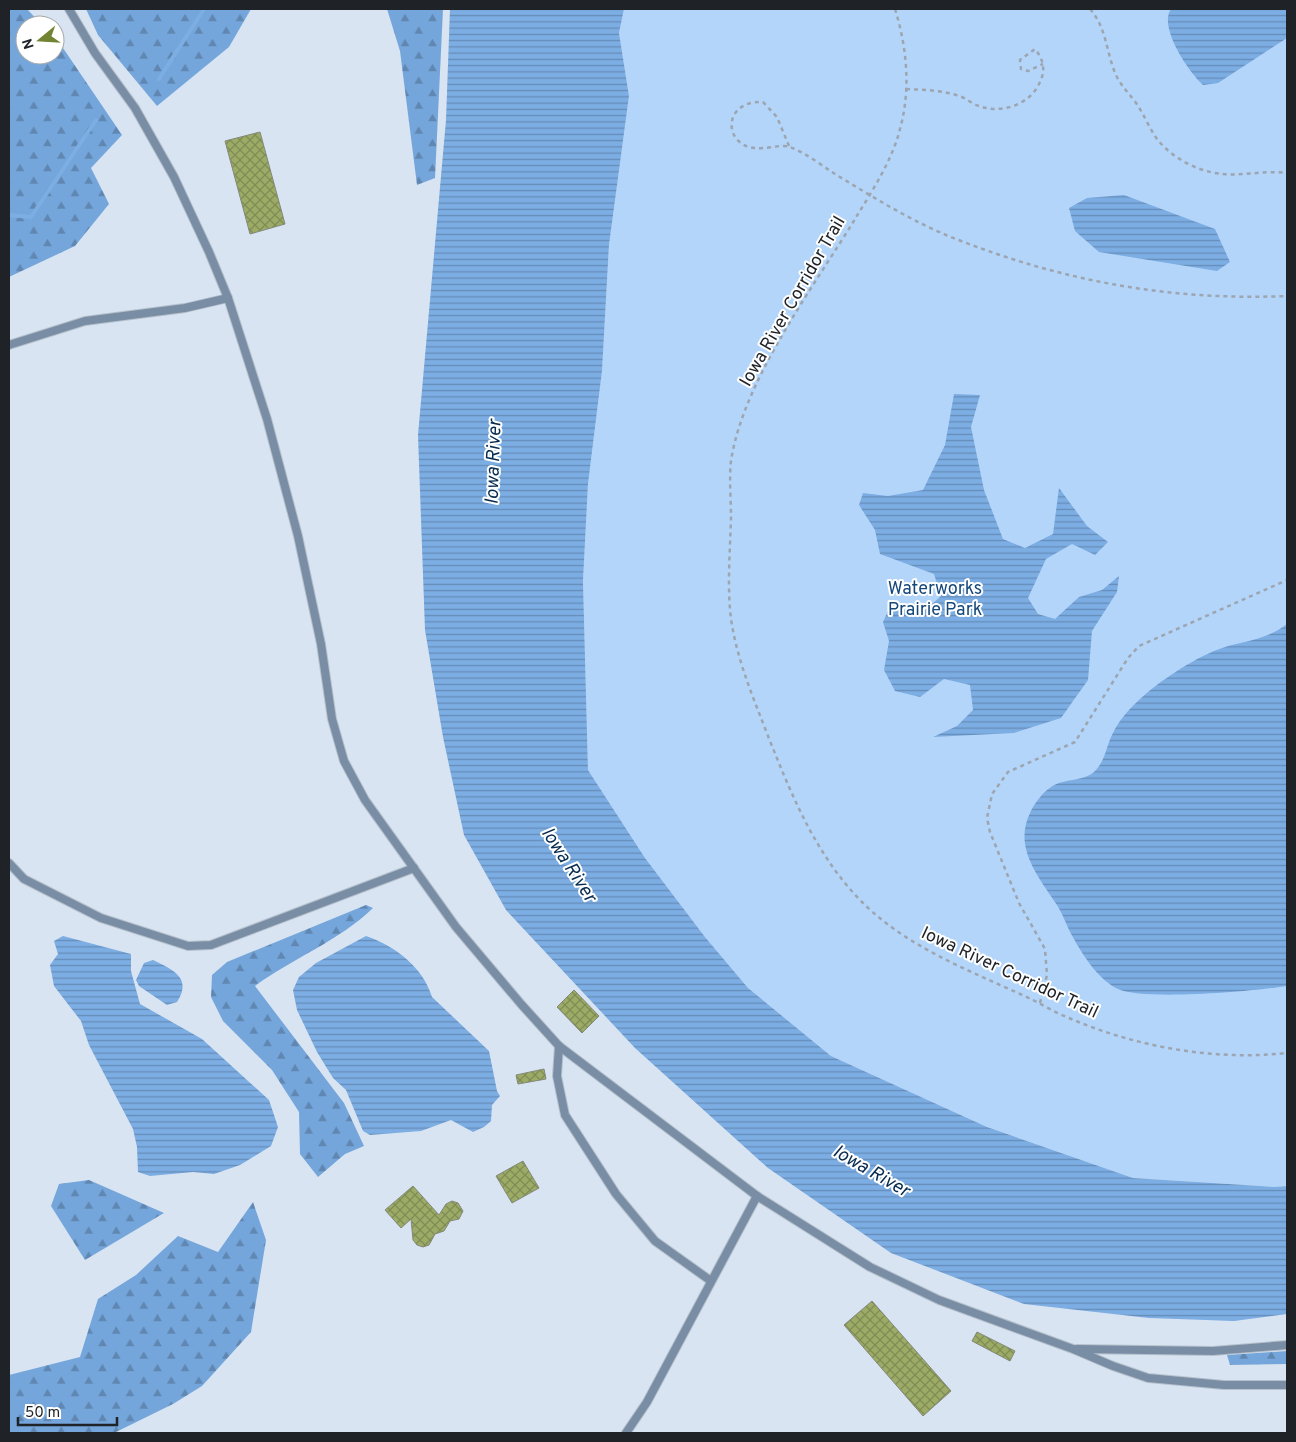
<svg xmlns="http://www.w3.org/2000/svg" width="1296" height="1442" font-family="Overpass,sans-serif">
<defs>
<pattern id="forest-firs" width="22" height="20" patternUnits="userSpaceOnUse" patternTransform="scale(1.25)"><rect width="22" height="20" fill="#75a6db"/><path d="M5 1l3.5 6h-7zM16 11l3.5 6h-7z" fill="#5f87b2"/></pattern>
<pattern id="water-rules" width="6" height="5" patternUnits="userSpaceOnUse" patternTransform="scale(1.25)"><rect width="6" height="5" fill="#7cade3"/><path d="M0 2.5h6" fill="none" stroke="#658cb8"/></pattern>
<pattern id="building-cross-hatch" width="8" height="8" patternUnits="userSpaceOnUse" patternTransform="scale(1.25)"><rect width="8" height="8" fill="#9cac66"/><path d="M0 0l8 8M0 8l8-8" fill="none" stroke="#7f8c54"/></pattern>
</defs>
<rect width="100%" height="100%" fill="#d8e4f1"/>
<g fill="url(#forest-firs)">
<polygon points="9,9 27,9 42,25 25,25 25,55 55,55 55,39 63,48 122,135 91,168 109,204 75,246 9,277"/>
<polygon points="86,9 251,9 229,47 157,106 98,35"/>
<polygon points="387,9 443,9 435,178 417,185 400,51"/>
<path d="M366,905L373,908C339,941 293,958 255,986L344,1103L364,1146L345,1154L318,1177L300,1154L299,1112L272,1070L223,1021L211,997L212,975L227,962Z"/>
<polygon points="89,1180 164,1213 85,1260 51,1206 59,1184"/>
<polygon points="253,1202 266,1240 251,1332 202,1386 173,1404 114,1433 9,1433 9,1375 80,1357 98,1299 136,1275 178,1236 218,1252"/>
<polygon points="1287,1351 1287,1364 1230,1365 1227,1355"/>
</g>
<polygon fill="#b4d5fa" points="624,9 1287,9 1287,1186 1274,1187 1133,1178 987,1127 831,1056 748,988 705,937 645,858 588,770 583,581 588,484 602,371 609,245 629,96 619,33"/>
<g fill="url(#water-rules)">
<polygon points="450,9 624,9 619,33 629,96 609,245 602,371 588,484 583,581 588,770 645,858 705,937 748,988 831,1056 987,1127 1133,1178 1274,1187 1287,1186 1287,1314 1234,1321 1149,1318 1024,1304 891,1253 768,1168 635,1048 506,910 464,835 443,737 425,630 418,435 446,120"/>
<path d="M1171,9H1287V38L1218,83L1203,85C1189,73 1158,27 1171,9Z"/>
<polygon points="1124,195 1215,229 1230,262 1217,271 1099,252 1075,231 1069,208 1087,198"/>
<polygon points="954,394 980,395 971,427 984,490 1003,539 1025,548 1053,534 1059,488 1087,526 1108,542 1095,555 1072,544 1046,559 1028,598 1038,614 1055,619 1079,597 1102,590 1119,576 1117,592 1092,631 1088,680 1061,718 1014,733 933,737 957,726 973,710 970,685 944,679 920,697 895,691 884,670 889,641 883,622 889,609 923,612 941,596 934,574 880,554 875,530 859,505 863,493 888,496 923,490 945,445"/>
<path d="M1287,624V986C1256,991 1144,1001 1118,989C1099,980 1084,957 1074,939C1067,928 1064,916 1057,905C1039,877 1013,848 1030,813C1034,804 1042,793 1051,787C1063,778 1086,782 1096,770C1106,759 1106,746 1113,733C1124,710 1150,689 1171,675C1184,666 1200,657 1214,651C1240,640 1264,642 1287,624Z"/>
<polygon points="63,936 131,954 131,971 140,1004 202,1039 269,1100 278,1127 271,1146 240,1165 214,1174 193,1172 150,1176 138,1172 137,1147 133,1129 89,1045 81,1021 54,986 50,965 58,954 54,941"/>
<path d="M366,936C395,946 423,967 432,997L489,1051L497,1091L500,1096L492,1105L491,1121L484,1127L473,1132L451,1120L421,1131L370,1135L363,1131L346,1090L333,1078L317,1052L297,1010L293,990L299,977L316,963Z"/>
<path d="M153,960C172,969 193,978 177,1002L167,1005L139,986L136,980L144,963Z"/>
</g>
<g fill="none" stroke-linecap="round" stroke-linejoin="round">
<g stroke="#7cade3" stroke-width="4">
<polyline points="159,79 204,9"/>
<polyline points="9,215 31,217 96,120"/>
</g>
</g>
<g fill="url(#building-cross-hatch)" stroke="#84887a">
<polygon points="260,132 285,224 250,234 225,141"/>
<polygon points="574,990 599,1016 582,1033 557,1007"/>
<polygon points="544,1069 546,1079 518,1084 516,1075"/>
<polygon points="523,1161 539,1188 512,1203 496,1176"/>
<polygon points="413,1186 439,1215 446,1204 452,1201 458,1203 463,1211 459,1219 450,1221 444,1231 435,1234 429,1245 423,1247 417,1245 413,1240 411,1219 401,1228 385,1210"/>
<polygon points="872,1301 951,1391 923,1416 844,1325"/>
<polygon points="977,1332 1015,1351 1010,1361 972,1341"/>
</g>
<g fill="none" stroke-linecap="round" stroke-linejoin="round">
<g stroke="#b7c1cd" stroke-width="10">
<g id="service">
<polyline points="69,9 95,53 135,108 174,177 209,252 228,298 267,419 298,536 321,644 332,719 344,761 365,800 456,927 521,1004 559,1046 757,1196 870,1267 939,1300 1073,1349 1113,1366 1148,1378 1224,1385 1287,1385"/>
<polyline points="9,345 85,321 185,308 228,298"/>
<polyline points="9,863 24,879 101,918 188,946 211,945 414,868"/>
<polyline points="559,1046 557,1076 565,1115 616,1194 655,1241 711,1281"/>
<polyline points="1077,1349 1213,1351 1287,1345"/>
<polyline points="626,1433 647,1402 757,1196"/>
</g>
</g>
<g stroke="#9ca5b0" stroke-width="2.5" stroke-dasharray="4 4" stroke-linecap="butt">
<path d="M895,9C907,48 911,89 900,129C892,161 872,191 855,219C813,288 743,381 731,461C729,479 731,500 731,518C730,552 727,586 731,619C737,660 753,697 768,736C792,796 816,856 863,903C908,948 973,972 1031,999C1043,1005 1056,1013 1069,1018C1136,1047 1215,1061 1287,1053"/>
<path d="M1090,9C1107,28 1106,53 1116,75C1121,86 1129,93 1136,103C1144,114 1149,128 1157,139C1172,158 1198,172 1223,174C1244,176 1266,170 1287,173"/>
<path d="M906,89C924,90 942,90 959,96C966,98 972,104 979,106C1001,114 1029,105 1039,84C1046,71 1044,60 1035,49L1020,60L1021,69L1028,71L1043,64"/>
<path d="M789,146L777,117L763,102C719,100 723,153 764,148C772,148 782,144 790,147C806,153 821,165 835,174C873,197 911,221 951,237C1061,281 1170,301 1287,296"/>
<polyline points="1040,1003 1047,975 1045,949 1019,903 990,832 987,818 992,794 1008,772 1075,742 1128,658 1139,646 1287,580"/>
</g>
<use href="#service" stroke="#798ea5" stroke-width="8"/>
</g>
<g text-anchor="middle" stroke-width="4" stroke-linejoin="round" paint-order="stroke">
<g font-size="18" fill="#1f2328" stroke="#fff">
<text transform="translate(792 301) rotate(-60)" y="6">Iowa River Corridor Trail</text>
<text transform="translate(1010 972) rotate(25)" y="6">Iowa River Corridor Trail</text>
</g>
<g font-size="18" fill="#15487a" stroke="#fff">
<text x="935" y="594">Waterworks<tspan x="935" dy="21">Prairie Park</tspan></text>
</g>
<g font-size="19" font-style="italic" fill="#082c4f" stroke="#fff">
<text transform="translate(492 462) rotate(-88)" y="7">Iowa River</text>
<text transform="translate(570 864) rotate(57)" y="7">Iowa River</text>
<text transform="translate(872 1170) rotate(30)" y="7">Iowa River</text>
</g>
</g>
<rect width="1296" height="1442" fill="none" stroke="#1f2328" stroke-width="20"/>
<g transform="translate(40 40) rotate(252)"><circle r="24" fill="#ffffff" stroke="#a5a7a9"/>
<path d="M0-4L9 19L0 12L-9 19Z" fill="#728331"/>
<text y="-8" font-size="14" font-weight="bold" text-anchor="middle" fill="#1f2328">N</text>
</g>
<path d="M18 1417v8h99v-8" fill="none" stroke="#1f2328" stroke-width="2.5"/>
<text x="25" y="1417" font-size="15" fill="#1f2328" stroke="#ffffff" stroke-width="4" paint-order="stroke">50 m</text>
</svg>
